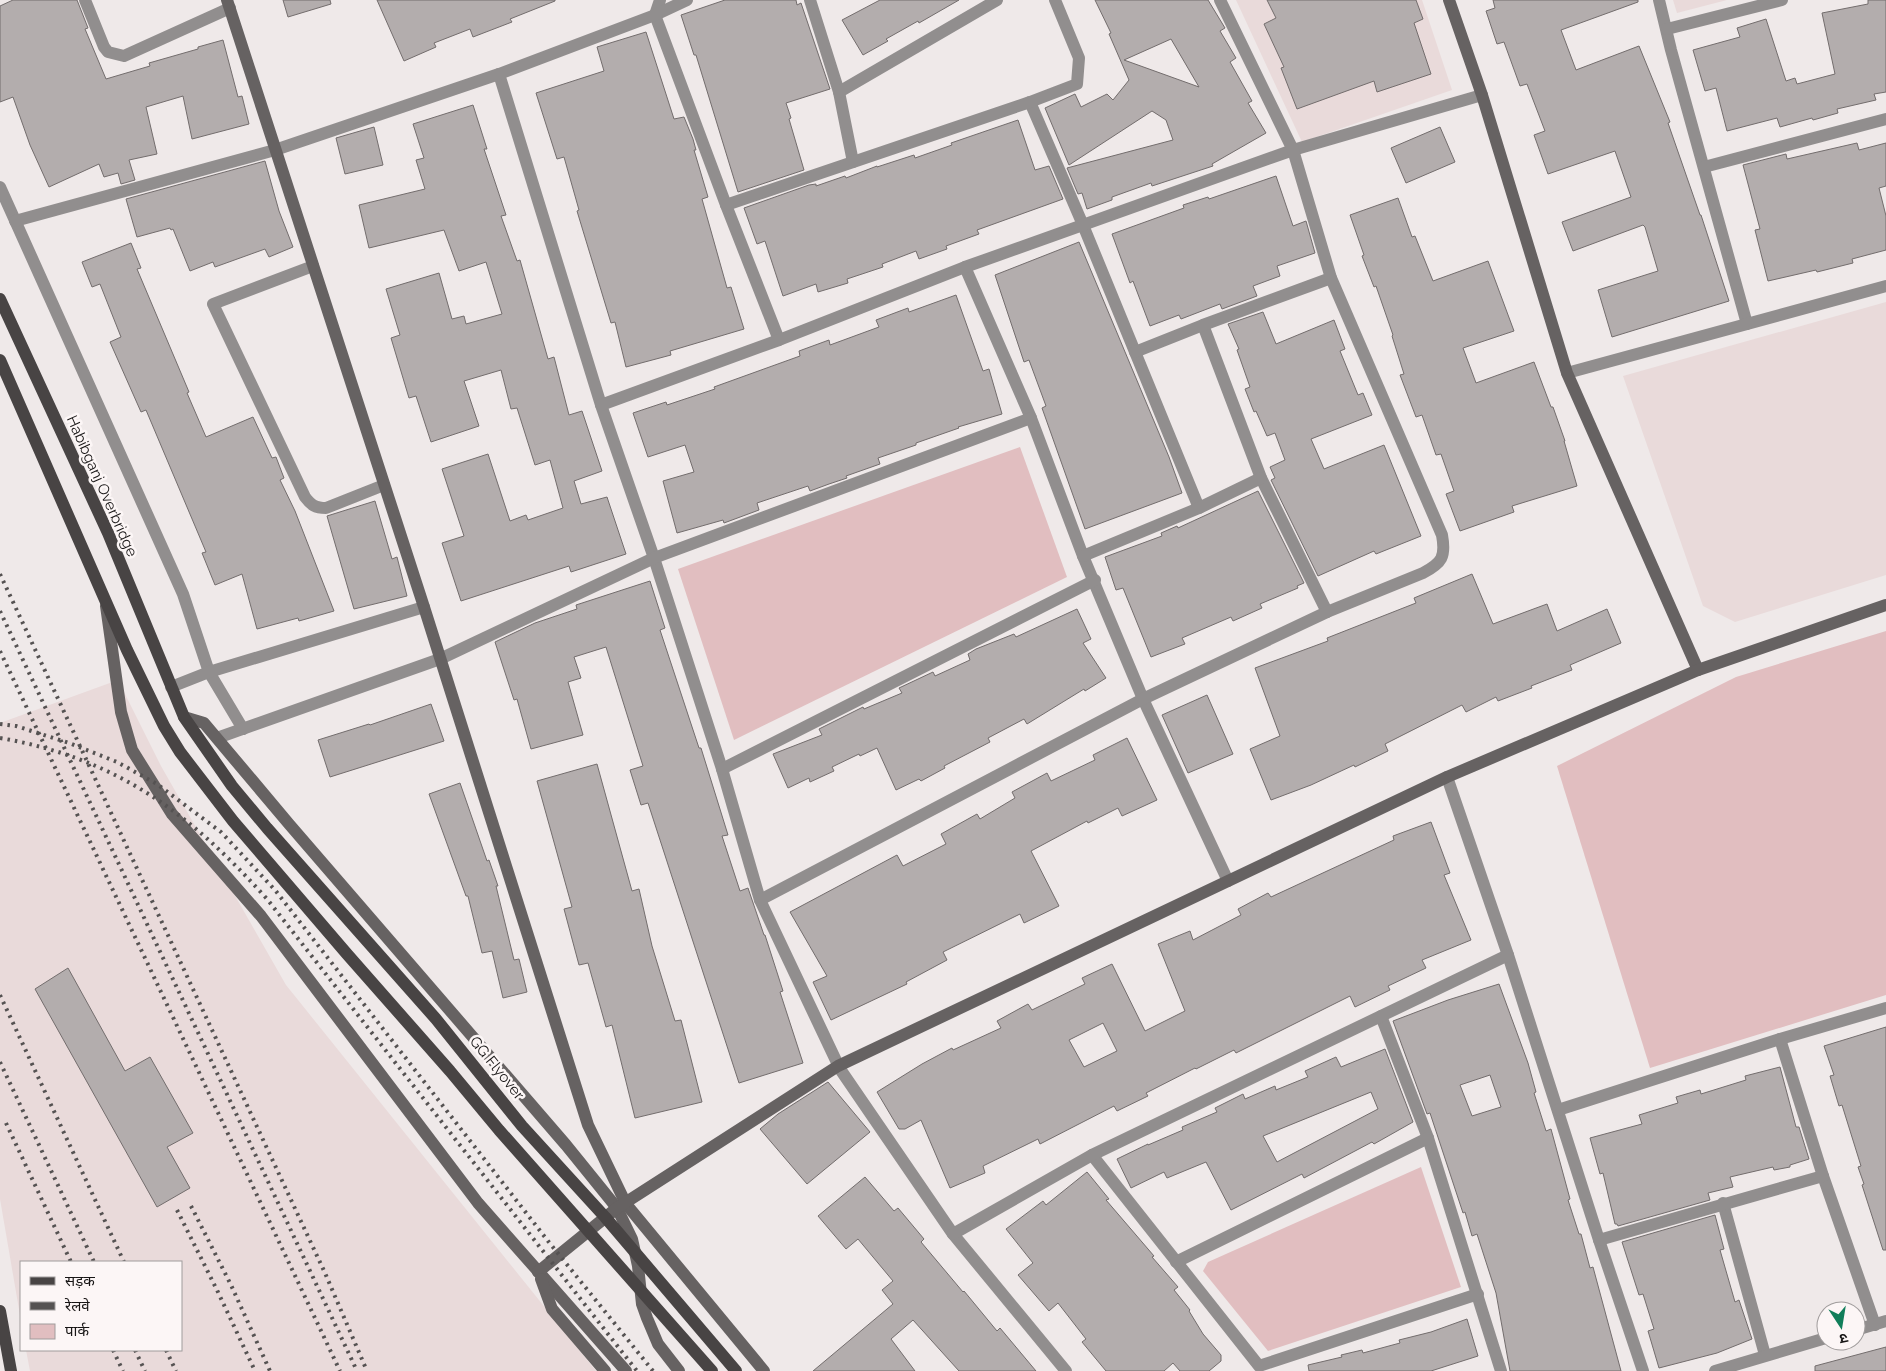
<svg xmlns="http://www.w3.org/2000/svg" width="1886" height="1371" font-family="Raleway,'Noto Sans Devanagari',sans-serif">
<rect width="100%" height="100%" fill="#efe9e9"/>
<g fill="#e9dada">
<polygon points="1236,0 1422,0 1452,90 1302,142"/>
<polygon points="1673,0 1727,0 1677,13"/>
<polygon points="1886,302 1886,575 1735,622 1703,606 1623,376"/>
<polygon points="118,680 161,766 286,985 596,1371 30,1371 26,1350 181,1350 181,1262 21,1262 21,1321 0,1199 0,723"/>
</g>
<g fill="#e1bec0">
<polygon points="1020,447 1067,577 734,740 678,569"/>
<polygon points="1886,631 1886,995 1650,1068 1557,766 1736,677"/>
<polygon points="1421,1167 1461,1287 1268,1351 1203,1271 1208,1262"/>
</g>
<g fill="#b3adad" stroke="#736d6d" fill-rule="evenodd">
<polygon points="13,0 77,0 88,28 85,29 106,79 150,66 149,63 198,49 198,47 223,40 238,97 242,96 249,124 192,139 183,96 146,107 157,154 129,160 135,180 121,184 118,173 104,177 99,164 49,187 30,145 13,97 0,102 0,6"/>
<polygon points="283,0 330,0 331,4 288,17"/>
<polygon points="377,0 555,0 555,1 510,19 512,22 473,37 470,29 434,43 436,47 404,61"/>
<polygon points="725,0 796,0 797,5 801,3 830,89 786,103 791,118 789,119 804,170 738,192 696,55 694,55 681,15"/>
<polygon points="880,0 959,0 919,23 918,21 886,39 888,41 863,55 842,20"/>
<path d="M1095,0H1208L1225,28L1220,31L1236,58L1230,62L1252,101L1248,103L1266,133L1212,164L1213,166L1152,186L1151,183L1112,197V200L1087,209L1082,193L1078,194L1067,168L1173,140L1166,120L1152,111L1069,165L1045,108L1075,94L1081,107L1107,94L1113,100L1129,80L1109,34L1111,33ZM1171,39L1199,87L1124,60Z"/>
<polygon points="1267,0 1416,0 1423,19 1414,23 1431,74 1377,92 1374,81 1297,109 1281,68 1284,67 1264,24 1276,18"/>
<polygon points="1493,0 1638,0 1638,2 1561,30 1576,70 1639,46 1670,122 1668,123 1700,215 1701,215 1729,301 1612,337 1598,290 1658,271 1645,227 1643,225 1573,251 1562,222 1631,197 1615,151 1548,174 1534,135 1545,131 1527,84 1520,86 1504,42 1497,44 1486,11 1495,8"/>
<polygon points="1868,0 1886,0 1886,92 1874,94 1876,100 1837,109 1838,113 1813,120 1812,118 1780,127 1777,118 1727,131 1716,88 1705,91 1693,50 1740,37 1737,28 1766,19 1786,81 1795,78 1797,84 1835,74 1822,13 1868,4"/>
<polygon points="646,32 674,119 684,117 693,139 696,150 694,150 708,197 702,199 727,288 731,287 744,329 670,351 671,355 626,367 615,322 611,323 577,211 579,210 564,157 557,159 536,93 604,71 597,47"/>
<polygon points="473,105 487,149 484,149 506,215 501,216 517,261 520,260 548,359 554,357 569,415 582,411 602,471 574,481 581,504 607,497 626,554 571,572 569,566 461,601 442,543 464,536 442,469 488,454 510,521 526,515 528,520 563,508 550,460 535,465 517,408 511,409 501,370 464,381 479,426 431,442 416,396 409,398 391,338 400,335 386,289 439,273 452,319 464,316 466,324 502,314 486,262 459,271 444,230 369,248 359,205 425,189 416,160 424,158 413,124"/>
<polygon points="1018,120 1035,170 1049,166 1063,199 977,230 979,234 946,246 947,249 919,259 916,251 882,264 883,267 847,279 848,283 818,292 816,284 783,296 765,241 757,244 744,208 809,185 816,184 816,186 845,176 846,178 877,166 877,167 914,155 915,158 952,145 951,143"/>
<polygon points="374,127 383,165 345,174 336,138"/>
<polygon points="1440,127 1455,162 1406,183 1391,148"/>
<polygon points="1857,143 1859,150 1886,143 1886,186 1879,188 1886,216 1886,250 1852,259 1853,263 1817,272 1816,270 1768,281 1755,230 1760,229 1743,165 1786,154 1787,159"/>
<polygon points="265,161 279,211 293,247 269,257 265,249 215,267 213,262 190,271 173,229 171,230 170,228 137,237 126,199"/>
<polygon points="1276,176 1293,226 1306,221 1315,253 1277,266 1280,276 1253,286 1257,296 1222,309 1220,304 1181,319 1179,315 1150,326 1133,281 1130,283 1112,234 1184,208 1183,205 1208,197 1209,199"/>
<polygon points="1398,198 1412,237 1415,236 1433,281 1488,261 1514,331 1463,348 1476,383 1534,362 1551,407 1553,407 1565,441 1564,441 1577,486 1512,506 1514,512 1460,531 1446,494 1454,491 1441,454 1436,455 1422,415 1416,417 1400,375 1404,374 1392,336 1393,335 1376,286 1374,287 1362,256 1364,255 1350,215"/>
<polygon points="1079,242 1169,457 1182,493 1085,529 1042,408 1046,406 1029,360 1024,362 995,275"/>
<polygon points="131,243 141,268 137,269 189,392 187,393 206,437 253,417 272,458 276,457 284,478 280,480 295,511 334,611 299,621 298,618 257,629 242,574 215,585 202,553 206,552 146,410 141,412 110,342 121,337 100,284 92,287 82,262"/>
<polygon points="956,295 983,371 989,369 1002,414 958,427 959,428 916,443 916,445 878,458 880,464 846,476 847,478 829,484 810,491 808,486 757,503 759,510 724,523 723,520 677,533 663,481 694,472 685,445 648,457 633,413 666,402 667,405 715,389 714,387 800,356 799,351 829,340 830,345 879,327 876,320 908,308 909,312"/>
<polygon points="1263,312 1276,344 1334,320 1345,349 1340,351 1358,395 1363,393 1372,415 1311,439 1324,469 1384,445 1421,536 1376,554 1374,551 1318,576 1271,480 1275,478 1270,467 1285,460 1275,433 1267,436 1256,411 1254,412 1245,389 1250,387 1237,350 1239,349 1228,324"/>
<polygon points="1258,491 1304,583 1297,586 1298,588 1260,604 1262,608 1233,621 1231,617 1182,638 1185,644 1151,657 1123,588 1116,590 1105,557 1162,536 1161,533 1177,526 1178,528"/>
<polygon points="375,501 392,559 397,557 407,596 354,609 327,516"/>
<polygon points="1472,574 1493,624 1547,604 1557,631 1607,609 1621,643 1570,665 1572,670 1531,686 1532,688 1498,701 1496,697 1466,712 1462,705 1385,744 1388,751 1355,767 1354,765 1311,785 1271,800 1250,749 1280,736 1255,668 1328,641 1327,638 1416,603 1414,598"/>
<polygon points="650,581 665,628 660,630 699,748 701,748 728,835 722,836 740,891 748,888 764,935 765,935 783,991 780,992 803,1063 739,1083 648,803 641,805 630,770 643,766 606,647 574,657 581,678 568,682 583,735 531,749 517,699 514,700 495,642 535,623 577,609 576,605"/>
<polygon points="1077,609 1091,639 1083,643 1106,678 1085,691 1084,689 1027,724 1024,719 988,738 990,742 944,766 945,768 921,781 919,779 896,790 877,748 860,756 859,754 832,767 834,771 810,782 809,778 788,788 773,754 822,735 819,729 863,707 864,709 902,693 899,688 933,672 935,676 970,660 968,654 976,649 1014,634 1016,637"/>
<polygon points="1207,695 1233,754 1188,773 1162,715"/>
<polygon points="431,704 444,741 330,777 318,740 369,724 370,725"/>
<polygon points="1127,738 1157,800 1122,816 1118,808 1088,823 1087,821 1031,851 1059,906 1024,923 1020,914 943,952 947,960 906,982 907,984 831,1020 813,982 827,976 790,912 897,855 903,866 946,844 941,834 977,814 980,819 1015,798 1012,792 1047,773 1051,781 1095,760 1093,755"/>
<polygon points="597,764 632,891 639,889 652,946 675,1021 681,1020 702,1102 635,1118 612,1025 606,1027 588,963 579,965 564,909 572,907 537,781"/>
<polygon points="460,783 487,861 489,860 498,886 496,886 514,960 519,959 527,992 503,998 492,951 482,953 468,896 466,896 429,794"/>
<path d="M1431,822L1450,873L1444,875L1471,940L1422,960L1426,968L1388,986L1390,990L1355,1007L1350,996L1236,1053L1234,1050L1196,1069L1195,1068L1146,1093L1148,1096L1117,1111L1114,1106L1040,1144L1038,1139L983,1166L985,1173L950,1188L921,1120L905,1129H899L877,1092L922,1064L952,1048L953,1050L1001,1028L997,1021L1028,1004L1032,1010L1085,984L1082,978L1112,964L1145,1031L1185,1011L1158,944L1190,931L1193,940L1241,915L1238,909L1268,893L1271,897L1394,840L1393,836ZM1103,1023L1117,1051L1084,1067L1069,1040Z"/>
<polygon points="68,968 125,1071 150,1057 193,1133 167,1147 190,1188 157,1207 35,989"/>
<path d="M1499,984L1528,1063L1536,1092L1534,1093L1546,1131L1551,1129L1570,1199L1568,1200L1579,1234H1581L1590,1268L1593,1267L1621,1371H1510L1496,1293L1477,1234L1472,1236L1465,1212L1463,1213L1430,1113L1427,1114L1393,1021L1448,1000ZM1490,1075L1501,1107L1472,1116L1460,1085Z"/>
<polygon points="1886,1027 1886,1250 1883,1250 1862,1185 1864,1184 1858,1167 1861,1166 1842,1105 1839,1106 1830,1076 1834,1075 1824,1046"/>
<path d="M1385,1049L1413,1122L1374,1144L1372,1142L1304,1178L1302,1174L1231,1210L1206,1162L1167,1178L1164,1172L1131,1188L1117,1159L1148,1144V1145L1183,1130L1182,1127L1217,1112L1215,1108L1243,1094L1245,1099L1275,1086L1276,1090L1308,1077L1305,1071L1336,1057L1341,1067ZM1371,1092L1378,1109L1277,1162L1263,1136Z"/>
<polygon points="1780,1067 1796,1127 1799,1127 1809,1159 1790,1165 1790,1167 1774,1170 1773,1167 1730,1177 1733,1187 1708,1193 1710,1200 1618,1226 1617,1224 1615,1224 1603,1173 1600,1174 1590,1138 1642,1124 1639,1115 1678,1103 1676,1097 1700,1090 1701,1094 1746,1080 1745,1076"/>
<polygon points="828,1082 870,1132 807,1184 760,1129 778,1114"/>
<polygon points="1087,1172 1109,1199 1106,1200 1154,1256 1152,1257 1178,1287 1174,1290 1190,1310 1189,1311 1203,1334 1221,1355 1221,1361 1209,1371 1180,1371 1173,1363 1164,1371 1106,1371 1082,1342 1086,1339 1058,1303 1049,1311 1018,1275 1033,1263 1006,1229 1043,1201 1046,1205"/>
<polygon points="865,1177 894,1211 898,1208 924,1239 921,1242 963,1292 964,1291 997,1331 1000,1328 1036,1371 959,1371 913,1320 891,1339 915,1371 813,1371 893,1304 882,1290 893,1281 858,1239 846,1249 818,1216"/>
<polygon points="1715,1215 1724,1249 1720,1250 1735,1302 1739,1300 1752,1339 1717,1353 1659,1368 1648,1331 1654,1329 1643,1294 1639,1295 1622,1242"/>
<polygon points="1467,1319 1478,1356 1431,1371 1309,1371 1308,1365 1342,1357 1341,1355 1362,1350 1363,1353 1400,1343 1399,1340 1431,1332"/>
<polygon points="1886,1347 1886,1371 1815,1371 1815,1366"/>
</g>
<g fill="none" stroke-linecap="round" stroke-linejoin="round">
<g stroke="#918e8e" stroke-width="12">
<polyline points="85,0 104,47 108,52 124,56 230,8"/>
<polyline points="660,0 655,15 726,205 779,340"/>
<polyline points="810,0 839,92 853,162"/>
<polyline points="1659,0 1671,50 1747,324"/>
<polyline points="1667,29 1782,0"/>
<polyline points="499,74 601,405 654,558 722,769 760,900 840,1069 953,1234 1066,1371"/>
<polyline points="839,92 997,0"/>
<polyline points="1030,102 1083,225 1199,508"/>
<polyline points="1704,167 1886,119"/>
<polyline points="0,187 183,594 209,672 243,729"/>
<polyline points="726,205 1030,102 1077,84 1079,58 1055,0"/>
<polyline points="15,221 275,150 499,74 655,15 687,0"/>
<path d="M313,266L213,304L305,497C311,505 315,508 326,508L384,485"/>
<polyline points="965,267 1031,418 1083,556 1143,699 1228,881"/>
<polyline points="1203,325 1261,478 1327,612"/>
<polyline points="1135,352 1203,325 1331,278"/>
<polyline points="1567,373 1886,286"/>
<polyline points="601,405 779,340 965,267 1293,150 1482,95"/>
<polyline points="1083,556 1199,508 1261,478"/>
<polyline points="171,687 209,672 424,607"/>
<polyline points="217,738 440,659 654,558 1031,418"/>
<polyline points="722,769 1095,580"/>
<polyline points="1447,777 1508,955 1599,1240 1643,1371"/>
<path d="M760,900L1143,699L1327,612L1423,573C1442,563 1446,557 1442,535L1331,278L1293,150L1220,0"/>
<polyline points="1381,1016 1428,1138 1501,1371"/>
<polyline points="1780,1039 1823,1176 1875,1325"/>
<polyline points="1558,1110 1780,1039 1886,1008"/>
<polyline points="1092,1155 1259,1366 1478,1294"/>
<polyline points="1723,1203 1765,1355"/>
<polyline points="953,1234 1092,1155 1508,955"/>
<polyline points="1599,1240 1823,1176"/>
<polyline points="1176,1262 1428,1138"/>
<polyline points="1856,1330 1886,1321"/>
<polyline points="1715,1371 1826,1338"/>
</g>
<g stroke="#666262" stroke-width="12">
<polyline points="227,0 424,607 588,1125 626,1204 764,1371"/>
<polyline points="1449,0 1482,95 1567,373 1698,670"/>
<polyline points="106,606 121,712 132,750 172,814 261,916 478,1203 626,1371"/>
<polyline points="184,717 204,723 289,824 566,1145 617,1208 632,1239 638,1266 642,1304 647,1318 658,1344 679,1371"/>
<polyline points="538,1272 617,1208 838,1066 1447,777 1698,670 1886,605"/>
<polyline points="541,1279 552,1309 605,1371"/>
</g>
<g stroke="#484444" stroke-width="12">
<polyline points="0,299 108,533 184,717 232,786 267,828 436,1019 522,1126 605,1217 736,1371"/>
<polyline points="0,360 127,650 164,726 180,752 233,821 347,954 450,1071 499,1130 712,1371"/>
<polyline points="0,1311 11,1371"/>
</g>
<g stroke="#555252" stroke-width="4" stroke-dasharray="2.5 5" stroke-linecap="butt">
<polyline points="0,574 325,1273 367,1371"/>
<polyline points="0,611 357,1371"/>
<polyline points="0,651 340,1371"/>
<polyline points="0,724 16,726 69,743 117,762 157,784 221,832 275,890 548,1241 653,1371"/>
<path d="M0,738C116,758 190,813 267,899L637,1371"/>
<polyline points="0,995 124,1262"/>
<polyline points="0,1062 94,1262"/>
<polyline points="6,1123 71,1262"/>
<polyline points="191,1206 231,1285 270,1371"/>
<polyline points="177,1210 217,1290 255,1371"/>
<polyline points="113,1350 123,1371"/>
<polyline points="135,1350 145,1371"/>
<polyline points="166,1350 176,1371"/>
</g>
</g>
<g text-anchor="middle" stroke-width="5" stroke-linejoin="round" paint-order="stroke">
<g font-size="15" fill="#171515" stroke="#fcf6f6">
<text transform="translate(102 486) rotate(66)" y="5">Habibganj Overbridge</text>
<text transform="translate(497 1068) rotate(51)" y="5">GG Flyover</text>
</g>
</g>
<rect x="20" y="1261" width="162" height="90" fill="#fcf6f6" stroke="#a09c9c"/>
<rect x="30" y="1277" width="25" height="8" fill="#484444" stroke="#a09c9c"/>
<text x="65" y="1286" font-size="15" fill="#171515">सड़क</text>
<rect x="30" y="1302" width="25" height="8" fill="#555252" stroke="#a09c9c"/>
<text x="65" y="1311" font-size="15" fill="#171515">रेलवे</text>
<rect x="30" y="1324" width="25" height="15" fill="#e1bec0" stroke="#a09c9c"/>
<text x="65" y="1336" font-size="15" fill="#171515">पार्क</text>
<g transform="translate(1841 1326) rotate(168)"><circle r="24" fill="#fcf6f6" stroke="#a09c9c"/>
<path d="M0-4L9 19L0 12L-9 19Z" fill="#107e5a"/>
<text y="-8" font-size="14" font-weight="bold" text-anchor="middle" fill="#171515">उ</text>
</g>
</svg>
